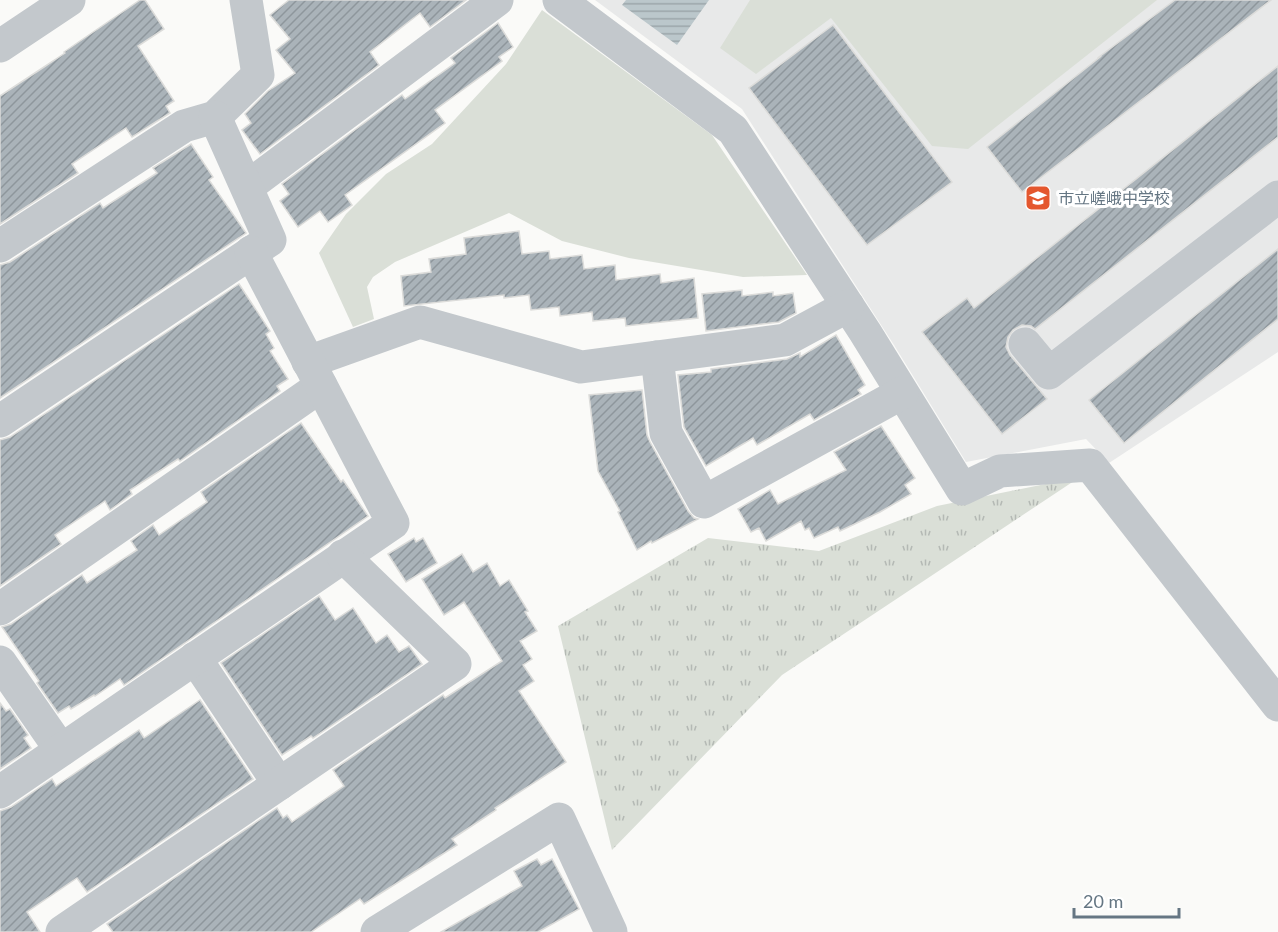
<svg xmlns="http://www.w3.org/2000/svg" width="1278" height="932" font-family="Lato,'Noto Sans JP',sans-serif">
<defs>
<pattern id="grass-tufts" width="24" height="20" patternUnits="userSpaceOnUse" patternTransform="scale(1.5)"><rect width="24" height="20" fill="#dadfd7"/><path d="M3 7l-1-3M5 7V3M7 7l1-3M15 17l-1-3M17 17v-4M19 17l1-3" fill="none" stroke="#b4b9b4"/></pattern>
<pattern id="water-rules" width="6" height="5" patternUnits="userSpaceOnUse" patternTransform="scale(1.5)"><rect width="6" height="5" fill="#bbc7cb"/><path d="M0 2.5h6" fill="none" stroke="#9ca6aa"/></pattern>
<pattern id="building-hatch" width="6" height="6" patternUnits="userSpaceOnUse" patternTransform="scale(1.5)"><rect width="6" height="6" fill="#aab3b9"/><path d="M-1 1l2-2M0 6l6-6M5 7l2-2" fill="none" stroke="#8e969c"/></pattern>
</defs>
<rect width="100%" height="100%" fill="#fafaf8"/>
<polygon fill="#e8e9e9" points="595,0 1278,0 1278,352 1109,463 1086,439 966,462 894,345 742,109"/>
<polygon fill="url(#grass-tufts)" points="1080,477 782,675 612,850 558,626 708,538 819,551 937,506"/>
<g fill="#dadfd7">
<polygon points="750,0 1157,0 968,149 932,146 831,18 756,74 720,48"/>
<polygon points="542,10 712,135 807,275 743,277 629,258 562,241 509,213 395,262 373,277 367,287 374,319 353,327 319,253 346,214 386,174 432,144 506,64"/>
</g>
<polygon fill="url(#water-rules)" points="626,0 709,0 677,45 622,5"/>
<g fill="url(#building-hatch)" stroke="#dcdcda" stroke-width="1.5">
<polygon points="140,0 145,0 164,29 138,46 174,101 166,106 170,113 132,137 126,128 72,164 78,173 0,224 0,96 44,67 65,53 64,52"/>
<polygon points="289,0 466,0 430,27 420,13 370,52 379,65 260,154 242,130 251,123 245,114 268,91 295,73 276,50 290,39 270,15"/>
<polygon points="1175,0 1271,0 1022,192 987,147 1100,57 1099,57"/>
<polygon points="498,23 513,47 499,57 502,61 435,110 445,123 345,195 352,205 328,222 320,211 298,227 280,201 289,194 282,184 402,95 405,99 455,63 451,58"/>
<polygon points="833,25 952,182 867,245 749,88"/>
<polygon points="1278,66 1278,137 1035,329 1031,326 1022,325 1013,330 1008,337 1006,347 1010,355 1047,399 1002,434 922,332 967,298 974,308"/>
<polygon points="191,144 213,177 209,180 246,233 0,398 0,265 10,262 100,203 103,208 157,173 153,168"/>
<polygon points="519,231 522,254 549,251 550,259 582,255 584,269 615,265 616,280 660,274 661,283 694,278 698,318 626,326 625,318 593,321 592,312 560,316 559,307 531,310 529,295 504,298 504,295 404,306 401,276 431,272 429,259 466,254 464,238"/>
<polygon points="1278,249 1278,319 1124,443 1089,400"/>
<polygon points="239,284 270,331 266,334 274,348 270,351 288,379 277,386 280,391 180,461 178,459 130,490 132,494 110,510 105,501 55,535 61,544 0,586 0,440 10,437"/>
<polygon points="742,290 742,296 773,292 773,296 793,293 796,313 779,322 706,331 702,294"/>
<polygon points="836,335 865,385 858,390 861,394 814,420 810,414 757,445 753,438 706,466 684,427 678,375 711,372 711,369 787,359 800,353 800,357"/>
<polygon points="642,390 647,435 650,442 688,511 694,518 698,519 652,543 651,541 637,550 618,512 620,511 598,471 589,395"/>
<polygon points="301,423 341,482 343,480 368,516 124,685 120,679 95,696 94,695 71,709 69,706 58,713 37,683 39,681 2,627 11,624 82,575 87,583 137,550 131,541 153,525 159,535 207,502 201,492"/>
<polygon points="881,426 915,478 905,485 911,494 880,512 840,531 838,527 814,538 809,528 805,530 801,521 766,541 759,528 751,532 738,509 770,490 778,504 846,470 834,452"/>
<polygon points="414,538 416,542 423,538 437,563 406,582 388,554"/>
<polygon points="462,554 473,572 487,563 500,586 509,580 528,611 525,612 537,631 520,641 532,659 523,665 534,681 519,691 566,762 495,808 496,810 452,839 457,845 364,904 360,899 311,932 113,932 107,924 277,808 283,818 287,815 292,822 344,786 333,770 443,695 445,698 502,661 464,602 444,615 422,579"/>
<polygon points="319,596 335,620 353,608 376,643 387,635 399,652 409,646 422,664 313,738 311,736 282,755 221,663"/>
<polygon points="200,700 253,779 87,892 77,878 27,912 40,932 0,932 0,811 11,807 52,779 56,786 139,730 144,738"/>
<polygon points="0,703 6,711 10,709 28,735 24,738 31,748 0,769"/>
<polygon points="537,859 541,865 552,859 579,909 538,932 441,932 522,886 514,871"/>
</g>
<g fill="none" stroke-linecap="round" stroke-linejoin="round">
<g stroke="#c3c8cc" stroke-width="33">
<polyline points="559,0 733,130 865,332 962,489 1000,471 1090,465 1278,705"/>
<polyline points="0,46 69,0"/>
<polyline points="247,187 497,0"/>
<polyline points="0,246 184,126 215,117 258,75 246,0"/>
<polyline points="1025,344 1049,373 1278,197"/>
<polyline points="657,357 666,433 704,502 902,393"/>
<polyline points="308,362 420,322 581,367 785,340 848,306"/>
<polyline points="0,421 270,240 215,117"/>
<polyline points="0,609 321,386"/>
<polyline points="195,658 279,784"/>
<polyline points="0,662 61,750"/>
<polyline points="0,792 393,523 251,252"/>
<polyline points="62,932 455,664 343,556"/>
<polyline points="377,932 559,819 611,932"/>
</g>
</g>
<defs>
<g id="school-square" transform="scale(1.35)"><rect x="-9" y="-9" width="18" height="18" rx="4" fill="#e4572e" stroke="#fff"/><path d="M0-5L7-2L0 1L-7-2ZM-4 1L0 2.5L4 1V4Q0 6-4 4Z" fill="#fff"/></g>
</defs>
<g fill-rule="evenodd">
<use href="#school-square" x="1038" y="198"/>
</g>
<g text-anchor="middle" stroke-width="6" stroke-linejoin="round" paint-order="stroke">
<g font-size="16" fill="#657683" stroke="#fff" text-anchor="start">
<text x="1058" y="204">市立嵯峨中学校</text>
</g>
</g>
<path d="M1074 908v9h105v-9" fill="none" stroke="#657683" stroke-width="3"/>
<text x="1083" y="908" font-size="18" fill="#657683" stroke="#ffffff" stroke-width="4.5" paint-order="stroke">20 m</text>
</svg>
